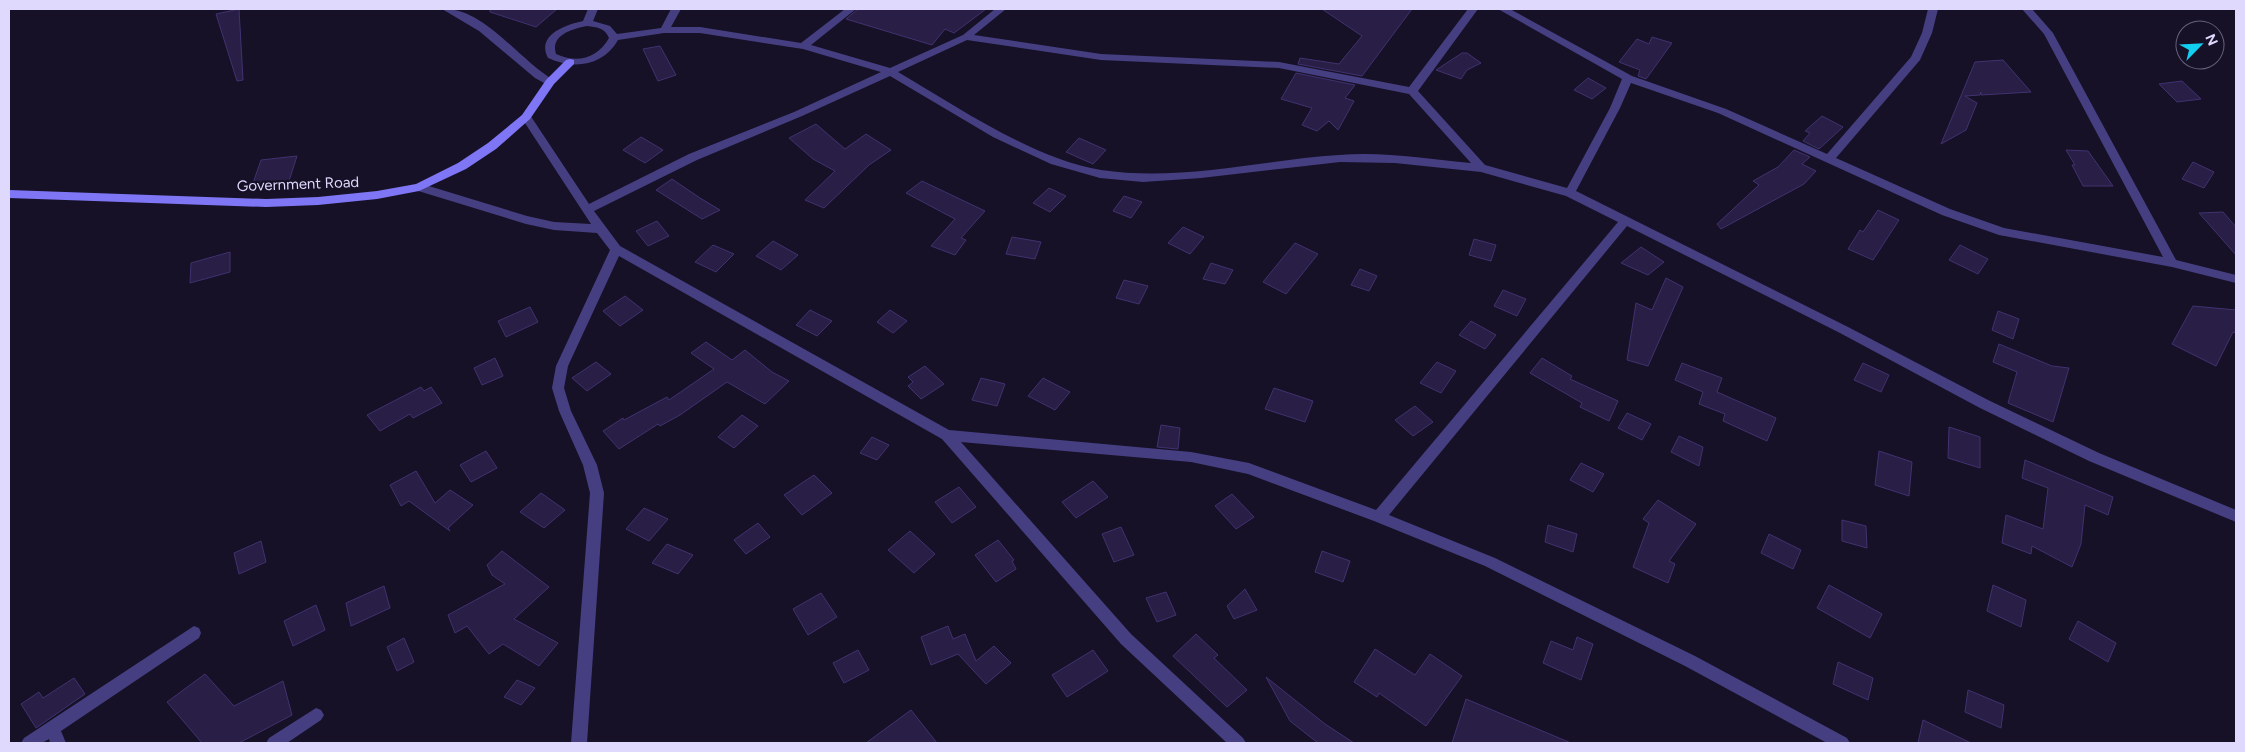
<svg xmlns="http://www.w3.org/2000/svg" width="2245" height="752" font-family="Figtree,sans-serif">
<rect width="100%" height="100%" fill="#161126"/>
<g fill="#281e46" stroke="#413270">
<polygon points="239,9 243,80 237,81 216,14"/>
<polygon points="490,9 557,9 536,27 490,12"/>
<polygon points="858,9 986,9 954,33 945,29 932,45 846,19"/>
<polygon points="1322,9 1412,9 1362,76 1298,64 1300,58 1339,64 1362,36"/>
<polygon points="1652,37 1672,43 1646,79 1638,76 1640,70 1619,62 1637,39 1649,44"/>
<polygon points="660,46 676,75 658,81 643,49"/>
<polygon points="1462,53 1467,53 1481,63 1467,70 1461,79 1436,70"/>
<polygon points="2003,60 2031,92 1981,95 1981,92 1980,95 1965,96 1977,103 1966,130 1941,144 1975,62"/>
<polygon points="1296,73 1355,85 1345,98 1354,101 1338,130 1329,121 1317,131 1302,125 1312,108 1281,99"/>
<polygon points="1588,78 1606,88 1592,99 1574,90"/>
<polygon points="2182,81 2201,99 2177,102 2159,84"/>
<polygon points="1822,116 1843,127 1819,149 1803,141 1810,133 1805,131"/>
<polygon points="816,124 845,149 866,134 891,150 869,165 824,208 805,200 835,171 813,159 789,138"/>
<polygon points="641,137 663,150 645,163 623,150"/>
<polygon points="1079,138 1106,150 1093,164 1066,152"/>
<polygon points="1794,150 1810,157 1802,164 1816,171 1804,184 1721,229 1717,224 1759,185 1753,181 1778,167"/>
<polygon points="2066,150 2088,151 2113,186 2083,186 2072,165 2075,165"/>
<polygon points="297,156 289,181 252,186 261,160"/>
<polygon points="2193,162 2214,172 2204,188 2182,179"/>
<polygon points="672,179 700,198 720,210 702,219 656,190"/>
<polygon points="922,181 985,211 961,238 966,240 955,255 931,246 955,219 906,193"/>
<polygon points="1049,188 1066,196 1050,212 1033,203"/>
<polygon points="1124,196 1142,202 1131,218 1113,211"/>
<polygon points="1878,210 1899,220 1873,260 1848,249 1860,230 1863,232"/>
<polygon points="2223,212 2236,227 2236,255 2199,213"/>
<polygon points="657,221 669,236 648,246 636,231"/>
<polygon points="1183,227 1204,237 1190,254 1168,243"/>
<polygon points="1012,237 1041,242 1035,259 1006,254"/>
<polygon points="1474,239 1496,245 1491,261 1469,255"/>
<polygon points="773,241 798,255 781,270 756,256"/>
<polygon points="1295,243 1318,254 1286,294 1263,282"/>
<polygon points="713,245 734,254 716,272 695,262"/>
<polygon points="1960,245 1988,259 1978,274 1949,260"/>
<polygon points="1641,247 1664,262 1648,275 1621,263"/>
<polygon points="230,252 230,272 190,283 191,263"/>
<polygon points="1211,263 1233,270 1225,284 1203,279"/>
<polygon points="1360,269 1377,276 1369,291 1351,285"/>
<polygon points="1666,278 1683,287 1648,366 1627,360 1636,303 1652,310"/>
<polygon points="1124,280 1148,286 1139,304 1116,298"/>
<polygon points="1503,290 1526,299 1517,316 1494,306"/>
<polygon points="625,296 643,310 620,326 603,311"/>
<polygon points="2193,306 2236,310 2236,333 2233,332 2216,366 2172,344"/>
<polygon points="530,307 538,322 506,337 498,321"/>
<polygon points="810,310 832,321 817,336 796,325"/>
<polygon points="890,310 907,321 893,333 877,322"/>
<polygon points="1998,311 2019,319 2013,339 1992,330"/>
<polygon points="1471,321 1496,335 1485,349 1459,335"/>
<polygon points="706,342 732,360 745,350 772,372 789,381 765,404 727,382 680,415 660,426 658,424 619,449 603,431 623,418 624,420 667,397 669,400 714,369 691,353"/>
<polygon points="1999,344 2052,366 2069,368 2053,422 2008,403 2017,372 1993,362"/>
<polygon points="495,358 503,376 482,385 474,368"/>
<polygon points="1542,358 1572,376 1570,379 1618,401 1609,421 1580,407 1582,403 1530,373"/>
<polygon points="596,362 611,374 587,391 572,378"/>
<polygon points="1437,362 1456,371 1441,393 1420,383"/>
<polygon points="1682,363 1722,378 1717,392 1776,418 1767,441 1723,421 1725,414 1699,404 1703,392 1675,380"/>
<polygon points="1863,363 1889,375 1881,392 1854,380"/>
<polygon points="925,366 944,384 921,399 908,386 913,382 908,377"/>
<polygon points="981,378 1005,384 997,406 972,400"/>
<polygon points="1043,378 1070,392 1055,410 1028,396"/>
<polygon points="421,387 424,391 431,387 442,403 413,418 410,414 380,431 367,415"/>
<polygon points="1274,388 1313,401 1305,422 1265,409"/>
<polygon points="1415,406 1433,422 1413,436 1395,420"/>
<polygon points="1627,413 1651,424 1642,440 1618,428"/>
<polygon points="742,415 758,426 734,448 718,437"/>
<polygon points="1161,425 1180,428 1178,449 1157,447"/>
<polygon points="1949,427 1980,437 1980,468 1948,458"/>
<polygon points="1679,436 1703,447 1699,466 1671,452"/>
<polygon points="872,437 889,445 877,460 860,453"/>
<polygon points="486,451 497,468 471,482 460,465"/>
<polygon points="1879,451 1912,462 1909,496 1875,485"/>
<polygon points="2025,460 2113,497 2108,515 2085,505 2081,544 2072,567 2032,546 2031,554 2002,543 2006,515 2043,529 2048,488 2022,478"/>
<polygon points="1581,463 1604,474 1593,492 1570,480"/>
<polygon points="416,471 435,503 450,490 473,505 448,528 450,531 409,501 401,506 390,485"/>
<polygon points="814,475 832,493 802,515 784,495"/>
<polygon points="1093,481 1108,497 1076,518 1062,502"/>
<polygon points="959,487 976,507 952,523 935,502"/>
<polygon points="541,493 565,510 544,528 520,512"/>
<polygon points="1232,494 1254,517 1236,529 1215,506"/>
<polygon points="1658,500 1696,524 1669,561 1675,564 1668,583 1633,567 1649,523 1643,519"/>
<polygon points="644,508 668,519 649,541 626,529"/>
<polygon points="1842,520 1866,526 1867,548 1842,541"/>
<polygon points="758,523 770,537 746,554 734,540"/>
<polygon points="1548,525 1577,534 1573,552 1545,542"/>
<polygon points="1121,527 1134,555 1114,562 1102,534"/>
<polygon points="910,531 935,554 914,573 888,550"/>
<polygon points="1769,534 1801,550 1793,569 1761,553"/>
<polygon points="998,540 1014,560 1012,561 1016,569 996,582 975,555"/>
<polygon points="261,541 266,562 239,574 234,553"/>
<polygon points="667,544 693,555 678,574 652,563"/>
<polygon points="502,551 549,587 514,619 558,643 539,666 503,644 489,654 467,626 455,633 448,615 505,584 492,575 487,565"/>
<polygon points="1322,551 1350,561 1343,582 1315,572"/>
<polygon points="1829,585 1882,614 1870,638 1817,608"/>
<polygon points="1993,585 2026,600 2021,627 1987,611"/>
<polygon points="384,586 390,608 351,626 346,603"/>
<polygon points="1245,589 1257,610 1234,619 1227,606"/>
<polygon points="1166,592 1176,615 1157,622 1146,598"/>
<polygon points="821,593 837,617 808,635 793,609"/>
<polygon points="316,605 325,630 293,646 284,621"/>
<polygon points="2078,621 2116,643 2108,662 2069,639"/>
<polygon points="948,626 953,639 965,634 976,661 994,646 1011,663 986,684 958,654 931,665 921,637"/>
<polygon points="1196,634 1218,655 1214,658 1247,690 1227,707 1173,656"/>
<polygon points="1577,637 1593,644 1581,680 1543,663 1551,641 1573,650"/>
<polygon points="404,638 414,662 397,671 387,647"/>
<polygon points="1375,649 1415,675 1430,654 1462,676 1426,726 1379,693 1377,697 1354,682"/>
<polygon points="858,650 869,670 844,683 833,663"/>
<polygon points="1093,650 1108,671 1067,697 1052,675"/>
<polygon points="1838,662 1873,678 1868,700 1833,684"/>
<polygon points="205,674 234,706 283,681 292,715 239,743 202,743 167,702"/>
<polygon points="1266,677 1325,724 1354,743 1318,743 1290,721"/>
<polygon points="74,678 85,694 36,728 21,704 39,692 43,698"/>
<polygon points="517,680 535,688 521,705 504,697"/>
<polygon points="1968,690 2004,705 2001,728 1965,712"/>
<polygon points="1466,699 1571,743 1452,743"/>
<polygon points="911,710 937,743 866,743"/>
<polygon points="1923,720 1971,743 1918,743"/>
</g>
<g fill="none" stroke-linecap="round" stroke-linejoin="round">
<g fill="#453f82" fill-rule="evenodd">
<path d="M442,9C483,6 520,61 554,80V84H546L535,78L479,31Z"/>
<path d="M588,9H598L593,21L610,26L617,34L661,28L671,9H681L671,27H700L801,43L845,9H856L811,45L890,68L963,35L995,9H1006L974,35L1101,54L1279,62L1409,87L1468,9H1478L1418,91L1485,165L1567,188L1610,108L1622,79L1498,9H1510L1632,76L1726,109L1827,154L1911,57L1922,33L1928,9H1938L1932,33L1920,60L1836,158L1950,209L2004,228L2163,257L2044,34L2022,9H2032L2053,33L2176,260L2236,275V283L2172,267L1999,235L1942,215L1718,113L1631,83L1620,108L1576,191L1848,327L1988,400L2099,453L2236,510V522L2089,461L1980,408L1840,333L1627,226L1389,515L1495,558L1695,656L1847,738L1850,743H1827L1685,666L1485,566L1374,521L1248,474L1191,462L961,442L1131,634L1243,738L1246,743H1227L1121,644L942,439L619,256L568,366L564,388L571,411L597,465L604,493L587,743H571L590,493L583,465L559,411L552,388L556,366L610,250L597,233L554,230L526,224L415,190L413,187L419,183L527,216L554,222L591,224L521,117L522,115H530L589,204L689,154L794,112L881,72L803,49L700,33H664L618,40C603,66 574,70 548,58C536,35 565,25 583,21ZM587,26C597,27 605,28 609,38C598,58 577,64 556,54C550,35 572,29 587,26ZM967,40L1101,60L1279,68L1409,94L1471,163C1427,159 1382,151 1339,155C1260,160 1180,182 1101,170C1035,160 956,106 898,72ZM890,76L993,137L1051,164L1100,178L1143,182L1201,178L1340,162L1395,163L1481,172L1566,196L1618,222L1376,510L1249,463L1191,452L949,430L620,246L594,211L697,160L802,116Z"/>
<polygon points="194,626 199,628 201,633 199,638 61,731 66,743 50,743 49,739 42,743 21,743 24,738"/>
<polygon points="316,708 321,710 324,715 321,720 287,743 266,743 269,738"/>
</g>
<polygon fill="#7f76f6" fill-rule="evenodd" points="570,59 574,60 574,64 554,84 530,119 496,149 466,169 419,191 377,199 318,205 266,207 9,198 9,190 266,199 318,197 377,191 416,184 458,163 488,143 522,115 546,80 566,60"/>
</g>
<g text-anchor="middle" stroke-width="4.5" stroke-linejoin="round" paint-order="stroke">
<g font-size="15" fill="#ded9fd" stroke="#161126">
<text transform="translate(298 184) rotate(-2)" y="5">Government Road</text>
</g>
</g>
<rect width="2245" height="752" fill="none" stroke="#ded9fd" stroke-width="20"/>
<g transform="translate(2200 45) rotate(66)"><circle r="24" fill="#161126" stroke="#66617c"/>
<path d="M0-4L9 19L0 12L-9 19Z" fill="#12cff0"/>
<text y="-8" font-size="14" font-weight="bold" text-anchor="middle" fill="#ded9fd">N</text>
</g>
</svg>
